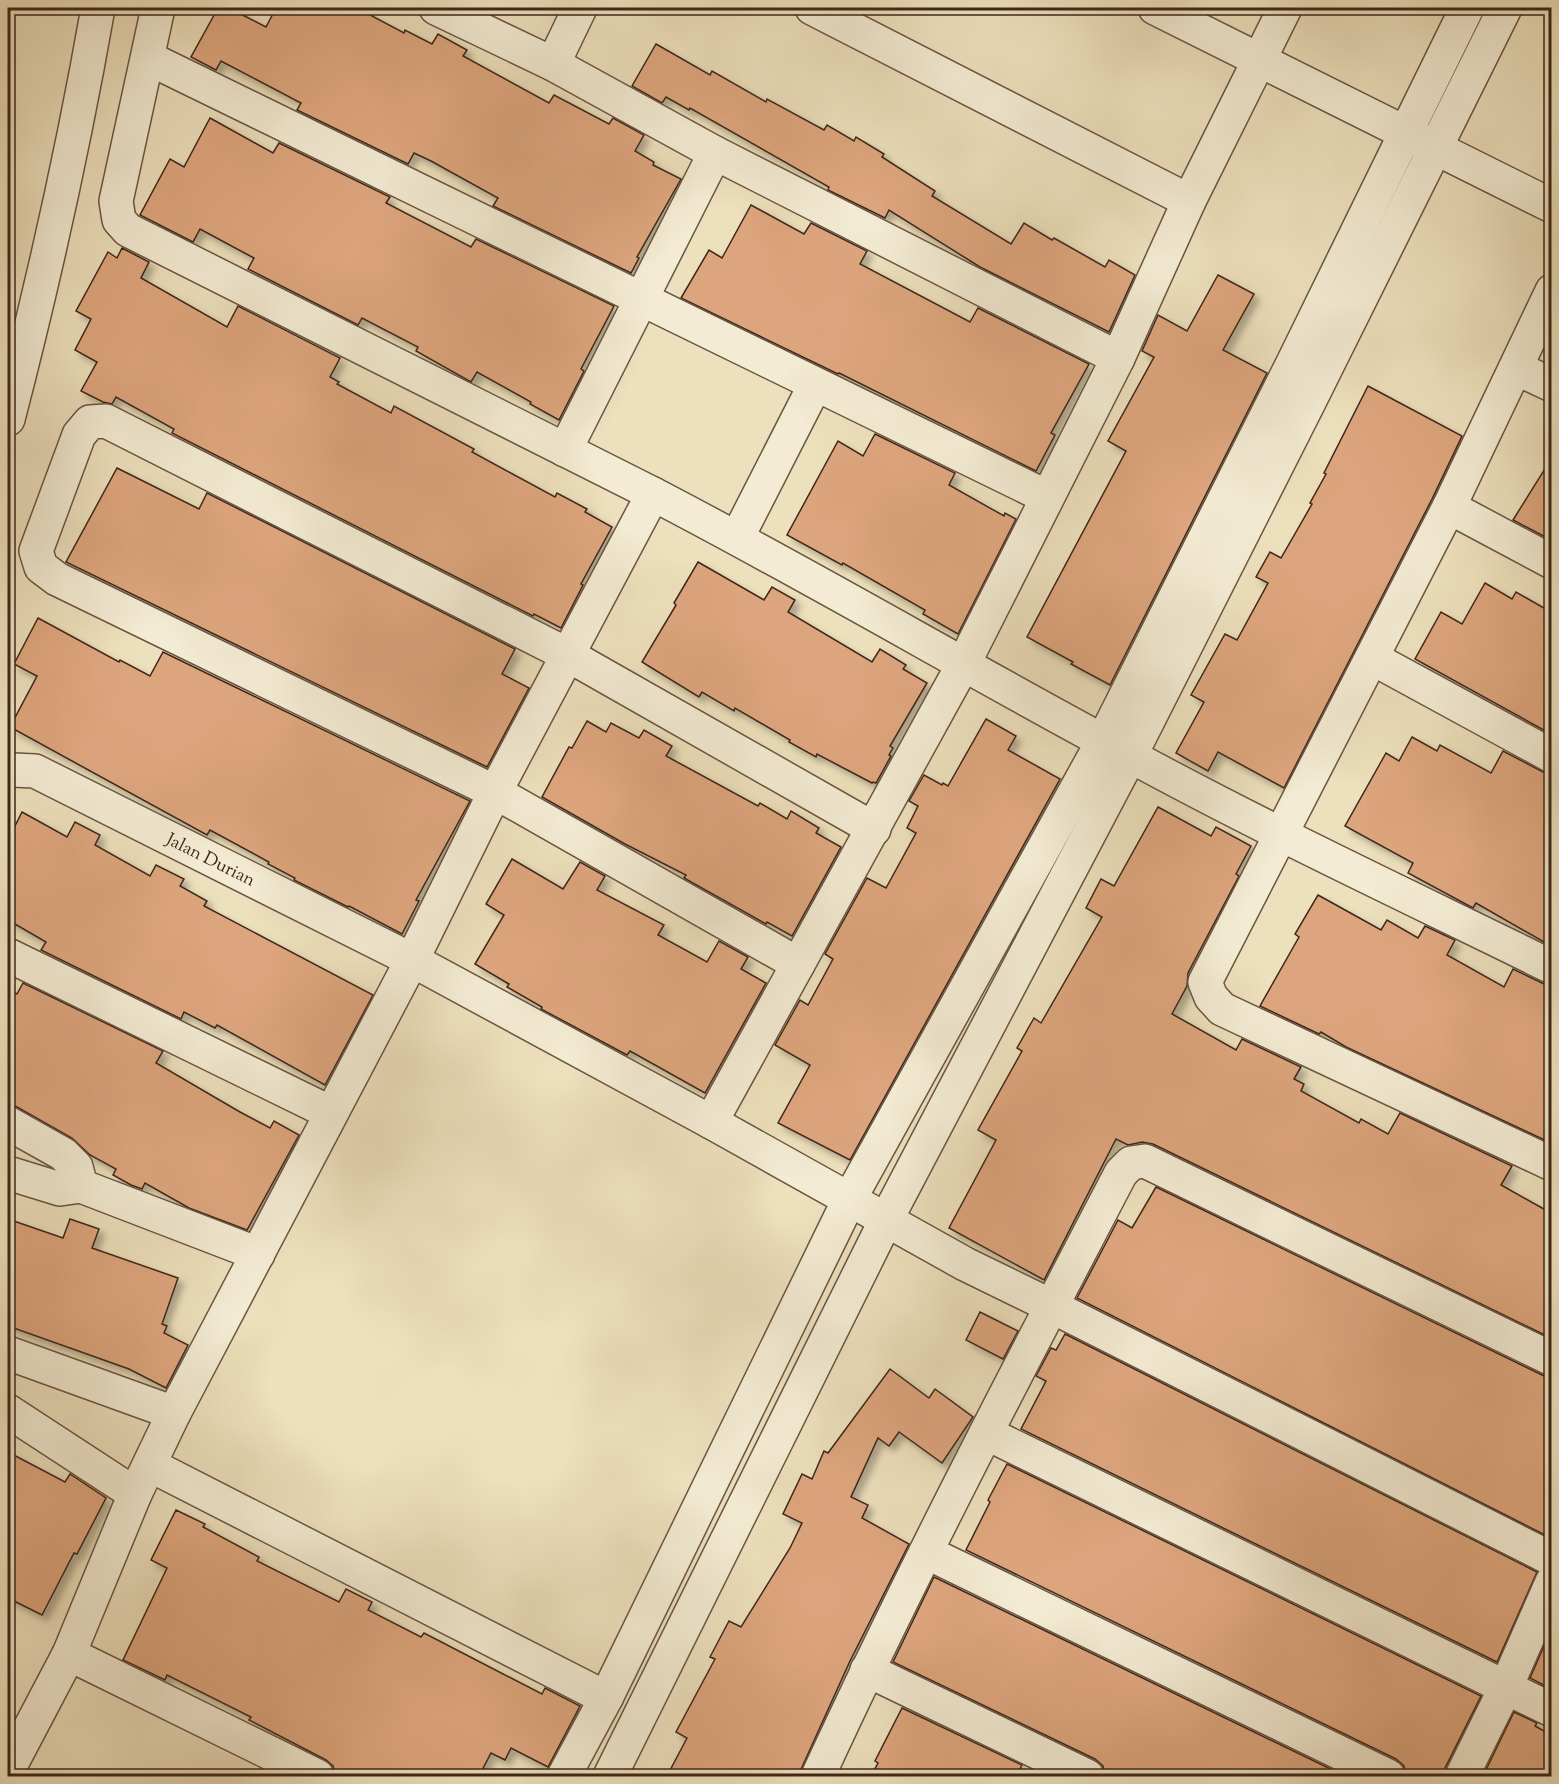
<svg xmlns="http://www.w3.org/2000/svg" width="1559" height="1784" font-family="'Sorts Mill Goudy',serif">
<defs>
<filter id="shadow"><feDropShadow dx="5.5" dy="5.5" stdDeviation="3" flood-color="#0004"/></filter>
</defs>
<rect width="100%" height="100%" fill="#ede0bc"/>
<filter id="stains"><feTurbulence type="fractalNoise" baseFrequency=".00333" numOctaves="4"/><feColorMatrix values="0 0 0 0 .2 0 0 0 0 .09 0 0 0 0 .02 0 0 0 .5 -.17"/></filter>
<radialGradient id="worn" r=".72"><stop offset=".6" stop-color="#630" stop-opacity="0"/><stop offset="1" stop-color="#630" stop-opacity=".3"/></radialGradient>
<g fill="#dda57d" stroke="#3d271a" stroke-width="1.5" filter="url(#shadow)">
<polygon points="218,8 229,8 266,27 276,8 357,8 404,33 405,30 432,44 438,34 467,50 463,56 549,103 554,95 609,124 613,118 644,135 635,151 654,162 653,165 681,179 637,257 639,258 631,273 493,206 498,198 431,161 414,153 408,164 297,110 301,103 221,61 216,70 191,57"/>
<polygon points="656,44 710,75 712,71 766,102 767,99 824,130 827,125 854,141 856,137 884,154 882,157 935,191 932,196 1011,244 1024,223 1052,240 1054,238 1105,267 1109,260 1135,275 1109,332 980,267 889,210 885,218 828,190 829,187 690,108 689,110 666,97 662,103 632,86"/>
<polygon points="210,118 273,153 279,143 390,197 386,203 471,247 476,239 614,306 581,369 584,371 559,420 530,404 531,402 477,372 471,382 416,351 418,347 362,318 358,325 248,269 254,258 200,229 193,242 140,215 170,159 184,167"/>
<polygon points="751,205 804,234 811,223 867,251 860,264 970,322 978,308 1089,364 1051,433 1055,435 1036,471 839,373 838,374 681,298 709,250 722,258"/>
<polygon points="122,248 149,262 141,278 227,327 238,306 340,358 330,377 339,382 337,384 391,413 394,406 474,449 472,452 555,497 557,493 587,509 585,512 612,527 581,584 583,585 561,628 534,614 533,616 172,433 174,429 116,397 112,404 103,402 81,391 97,362 75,350 91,319 76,311 108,252 117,258"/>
<polygon points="1218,275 1254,294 1223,350 1267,373 1110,685 1071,664 1073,662 1027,637 1126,451 1108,441 1154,357 1142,351 1158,315 1187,331"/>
<polygon points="1368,386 1462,436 1432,499 1284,788 1218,752 1208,771 1176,753 1204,702 1191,695 1225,634 1237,640 1268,583 1256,577 1270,552 1281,558 1312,504 1310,503 1326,474 1324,473"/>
<polygon points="875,434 955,473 949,485 1004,516 1005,513 1016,519 958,634 923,614 925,610 843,563 842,565 787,535 838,441 863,456"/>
<polygon points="1551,459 1551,540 1513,520"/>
<polygon points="117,468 199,509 207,493 515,649 502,674 529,688 487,767 66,562"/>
<polygon points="698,562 764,600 772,587 795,600 788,612 872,662 880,649 906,665 903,669 927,683 890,746 893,748 889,755 891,756 876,783 873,782 872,783 817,754 816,757 789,742 790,740 735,708 734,711 702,692 699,697 642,662 676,605 674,603"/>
<polygon points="1485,583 1512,599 1516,592 1551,612 1551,734 1415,659 1441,612 1462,624"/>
<polygon points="38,618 119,662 120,660 150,676 163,652 470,801 416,900 419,901 402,934 349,906 348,907 294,880 295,878 268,864 269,862 210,830 207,835 10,727 37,676 14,664"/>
<polygon points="986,719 1016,736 1008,750 1060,779 850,1160 778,1123 810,1065 775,1045 800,1000 808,1005 833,959 825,954 867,878 886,888 916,833 907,828 918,806 909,801 924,775 942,785 943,783 948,786"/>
<polygon points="587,721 606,732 611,723 639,738 644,730 672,746 666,756 758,806 760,803 787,819 791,811 819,828 816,833 841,847 792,936 767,922 766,924 684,878 686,875 625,844 542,797 569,747 572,748"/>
<polygon points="1412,737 1437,751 1440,745 1491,773 1503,751 1543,772 1551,775 1551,946 1476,903 1473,908 1408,873 1413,863 1345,826 1386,753 1399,761"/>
<polygon points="1158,807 1211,836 1216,827 1251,846 1236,874 1239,876 1188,973 1187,986 1172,1014 1236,1050 1242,1039 1301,1067 1294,1079 1304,1084 1301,1091 1359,1123 1361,1119 1388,1134 1400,1113 1512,1166 1501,1185 1551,1213 1551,1338 1153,1144 1142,1142 1128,1145 1116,1139 1044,1280 949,1228 996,1140 978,1130 1022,1051 1017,1048 1034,1018 1041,1023 1102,917 1086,908 1101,879 1114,886"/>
<polygon points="22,812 67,837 75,822 100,835 95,845 150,876 156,865 184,879 180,886 207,901 204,906 373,995 325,1085 217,1025 215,1028 184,1012 181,1019 41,950 46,942 8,920 8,840"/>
<polygon points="512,859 563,889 580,862 605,876 597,890 664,925 658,935 707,962 719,941 748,957 741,969 766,983 705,1093 630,1051 627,1055 541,1009 542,1007 507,987 509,984 475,964 504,915 486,904"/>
<polygon points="1318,895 1381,930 1387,920 1418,938 1425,926 1455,940 1447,955 1504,987 1513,969 1544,984 1551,985 1551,1143 1346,1047 1321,1032 1319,1034 1260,1006 1299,937 1295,934"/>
<polygon points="23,983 163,1051 156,1063 240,1112 270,1128 274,1121 299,1135 247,1230 189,1208 145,1183 142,1189 131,1185 113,1175 116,1169 90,1155 72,1138 17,1107 8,1104 8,988 17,994"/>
<polygon points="1156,1187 1544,1376 1551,1377 1551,1538 1077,1298 1118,1220 1132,1228"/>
<polygon points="8,1219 63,1238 70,1219 99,1229 92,1248 178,1278 162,1324 167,1326 164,1333 188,1345 166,1388 129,1369 8,1326"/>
<polygon points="980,1312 1018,1331 1003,1359 966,1340"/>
<polygon points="1065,1334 1537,1572 1497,1662 1021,1429 1046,1381 1036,1376 1051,1348 1056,1350"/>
<polygon points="890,1369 929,1398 935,1389 973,1417 942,1463 899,1432 889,1446 878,1438 851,1497 868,1505 862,1518 909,1544 850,1661 798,1776 667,1776 687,1738 676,1732 715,1659 710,1657 729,1621 741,1627 790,1548 802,1523 783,1514 802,1474 812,1479 824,1451 828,1453"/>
<polygon points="8,1452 65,1482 70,1474 106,1498 77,1554 74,1553 42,1615 8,1598"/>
<polygon points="1007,1464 1481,1696 1445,1768 1443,1776 1406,1776 1404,1766 1396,1759 966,1550 990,1502 988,1500"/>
<polygon points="176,1510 205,1524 203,1527 259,1557 257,1561 339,1602 346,1589 372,1602 368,1610 421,1637 424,1633 542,1694 545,1688 580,1706 548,1767 511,1748 505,1760 491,1753 479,1776 335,1776 333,1766 326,1760 249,1720 251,1717 167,1675 165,1680 123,1660 167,1568 151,1560"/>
<polygon points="934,1577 1343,1775 1105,1776 1103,1766 1095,1759 893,1662"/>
<polygon points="1551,1630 1551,1689 1530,1678"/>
<polygon points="902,1708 1022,1765 1016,1776 871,1776 878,1763 875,1761"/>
<polygon points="1514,1712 1537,1723 1535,1726 1551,1735 1551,1776 1483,1776"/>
</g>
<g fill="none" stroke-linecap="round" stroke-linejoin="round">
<g stroke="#695542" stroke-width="36">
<g id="street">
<path d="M158,8L116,201L119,220L128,230L653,494C813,577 968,669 1127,754C1266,830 1410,897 1552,967"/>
<polyline points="436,8 553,64 715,153 1118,358"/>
<polyline points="812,8 1189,201"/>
<polyline points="1155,8 1552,206"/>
<polyline points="148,58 1047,497"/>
<polyline points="553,64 580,8"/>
<polyline points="1552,291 1449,507 1205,982 1211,997 1222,1009 1552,1164"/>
<polyline points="1516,368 1552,385"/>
<path d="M8,419C43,284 74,145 98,8"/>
<polyline points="565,450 715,153"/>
<polyline points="1449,507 1552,562"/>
<polyline points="737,538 815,385"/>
<polyline points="1372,658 1552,756"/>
<path id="s1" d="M8,771L13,770L35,771L412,960L711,1122L965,1264L1051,1306L1552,1559"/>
<polyline points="8,955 331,1113"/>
<polyline points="798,964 495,792 57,579 41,567 36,551 79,435 90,422 106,421 568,655 874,829"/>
<polyline points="711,1122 964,663 1118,358 1189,201 1285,8"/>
<polyline points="8,1123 63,1154 76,1167 81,1186 258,1254"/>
<polyline points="8,1173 60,1189 81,1186"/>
<polyline points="8,1353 174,1413"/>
<polyline points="8,1411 135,1494"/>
<polyline points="986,1433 1552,1710"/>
<polyline points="150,1465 606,1698"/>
<polyline points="926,1552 1388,1776"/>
<polyline points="69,1654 317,1776"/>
<polyline points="867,1670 1087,1776"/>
<polyline points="8,1770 69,1654 135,1494 174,1413 412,960 495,792 653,494"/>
<polyline points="564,1776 606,1698 849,1200 1103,741 1293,363 1467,8"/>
<polyline points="610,1776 886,1220 1130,756 1309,402 1505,8"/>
<path d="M818,1776C912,1572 1017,1372 1121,1173L1131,1163L1145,1161L1552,1359"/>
<polyline points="1462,1776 1506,1687 1552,1582"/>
</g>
</g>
<use href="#street" stroke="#f3ebd3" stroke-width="33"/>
</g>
<g text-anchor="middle" stroke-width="6" stroke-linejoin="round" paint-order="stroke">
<g font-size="18" fill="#3d271a" stroke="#f3ebd3">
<text dy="6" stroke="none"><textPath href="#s1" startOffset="224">Jalan Durian</textPath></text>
</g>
</g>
<rect width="1559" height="1784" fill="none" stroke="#ede0bc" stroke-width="30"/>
<rect x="9" y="9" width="1541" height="1766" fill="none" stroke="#3d271a" stroke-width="3"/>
<rect x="15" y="15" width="1529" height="1754" fill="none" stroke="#3d271a" stroke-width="1.5"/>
<rect width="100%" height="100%" filter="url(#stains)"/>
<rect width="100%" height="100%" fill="url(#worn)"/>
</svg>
